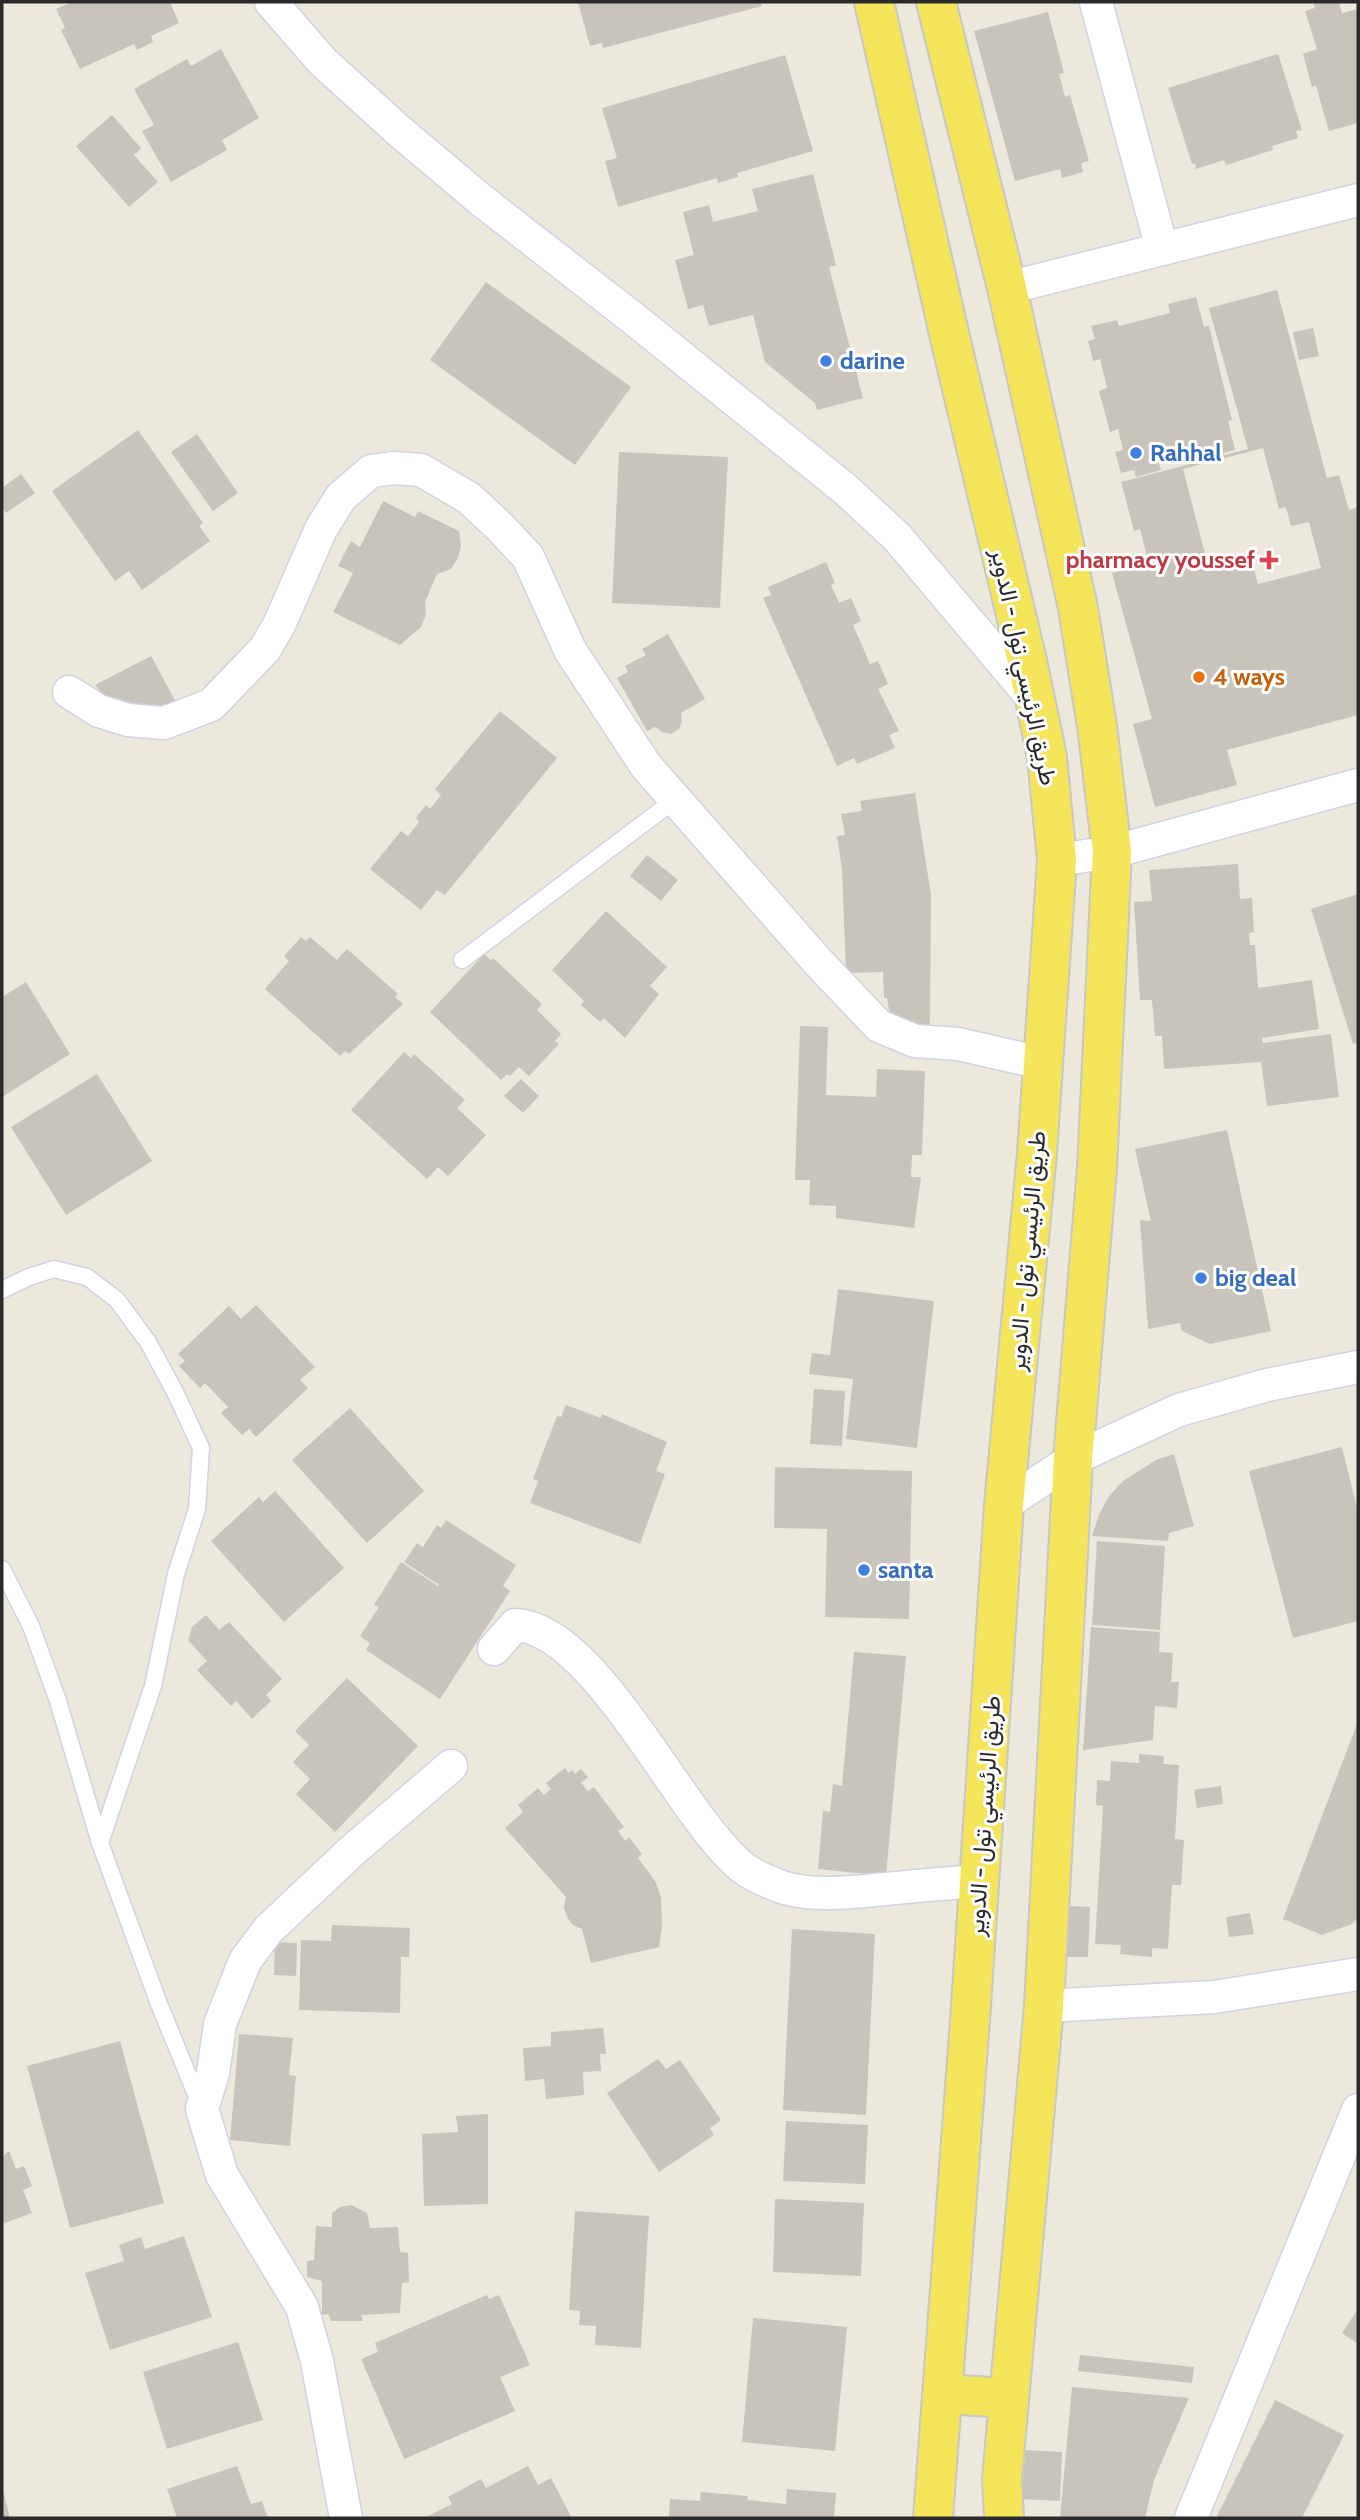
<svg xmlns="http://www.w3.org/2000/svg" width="1360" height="2520" font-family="Cabin,Vazirmatn,sans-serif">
<rect width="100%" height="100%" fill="#ede8dc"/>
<g fill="#c8c4bb" fill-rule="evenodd">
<polygon points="72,2 170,2 179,23 151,36 153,42 137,50 134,44 80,69 61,30 65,28 56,9"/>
<polygon points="578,2 761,2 762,6 603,48 602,43 590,46"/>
<polygon points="1313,2 1339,2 1342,13 1358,9 1358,123 1329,131 1316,86 1312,87 1303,54 1317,49 1305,11 1315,8"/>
<polygon points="1048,12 1064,73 1059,74 1065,97 1070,95 1089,161 1081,163 1083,172 1062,178 1060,169 1015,181 974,31"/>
<polygon points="221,49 259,118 222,140 227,150 171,182 142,131 154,125 134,89 187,59 191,66"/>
<polygon points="1278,54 1302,130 1296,131 1298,138 1272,146 1273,150 1226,165 1224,160 1196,169 1195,163 1192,164 1168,88"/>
<polygon points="785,55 813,151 737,173 738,177 718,183 717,178 618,207 605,161 617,158 602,108"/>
<polygon points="112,115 141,148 134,155 158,182 129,207 76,146"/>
<polygon points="813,174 836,265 829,267 863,398 817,410 815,403 765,362 753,315 709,326 703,305 688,309 675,260 694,255 683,212 709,205 713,222 758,211 752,189"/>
<polygon points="486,282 631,387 575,465 430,360"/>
<path d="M1277,290L1327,478L1339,475L1349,510L1358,507V715L1227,750L1237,785L1155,807L1133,724L1152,719L1112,573L1149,564L1140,529L1134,531L1121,482L1248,449L1209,308ZM1263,448L1279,509L1286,507L1291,526L1309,522L1321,568L1258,584L1251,558L1209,569L1183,469Z"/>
<polygon points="1196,297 1204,327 1209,326 1232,420 1228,421 1235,450 1208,457 1206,451 1159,463 1161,470 1136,477 1134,470 1121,473 1115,452 1123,450 1118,429 1110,432 1099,391 1107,388 1100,359 1093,361 1088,341 1095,339 1091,326 1117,320 1119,326 1170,313 1168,304"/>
<polygon points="1313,328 1319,356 1299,360 1293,332"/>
<polygon points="138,430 203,523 199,526 210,541 142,590 129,571 115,581 52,491"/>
<polygon points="197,434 238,493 213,511 171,452"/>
<polygon points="619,452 728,457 720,608 612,603"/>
<polygon points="21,474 35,493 6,513 2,507 2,488"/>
<polygon points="383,501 415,517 418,511 459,531 461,546 458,558 451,569 437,574 425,602 426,615 421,627 400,645 333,612 353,573 338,566 351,541 360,547"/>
<polygon points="826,562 835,583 831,585 839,603 851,598 861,621 853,625 870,664 878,661 888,684 878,689 899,731 889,735 895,748 857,764 854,758 837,766 763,598 771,595 768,587"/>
<polygon points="668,634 705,699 681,713 682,721 679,729 671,734 662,732 655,727 647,731 617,678 628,672 625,666 646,655 642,649"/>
<polygon points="151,656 178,706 153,713 112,705 95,685"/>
<polygon points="500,711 557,758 445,895 437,890 421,910 370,869 401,831 408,836 419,822 416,818 426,805 430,809 441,795 435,789"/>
<polygon points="915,793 931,895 930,1027 892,1028 887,998 884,998 883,972 846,973 842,869 837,836 845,835 841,814 862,811 860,801"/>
<polygon points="647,855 678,880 661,901 630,876"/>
<polygon points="1238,864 1240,899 1252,898 1254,932 1249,933 1250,945 1255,945 1258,988 1312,980 1319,1029 1262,1038 1263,1043 1331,1034 1339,1097 1267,1106 1261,1062 1164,1069 1162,1036 1155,1036 1152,1000 1140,1000 1134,902 1152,901 1149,870"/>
<polygon points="1358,894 1358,1043 1353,1044 1311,909"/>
<polygon points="606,911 667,967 650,986 659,994 625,1038 604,1018 600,1022 581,1005 584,1001 552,970"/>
<polygon points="301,937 306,941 310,937 337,960 347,949 398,994 395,997 403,1004 349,1054 345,1051 340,1056 265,989 289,961 284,956"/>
<polygon points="484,954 491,960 493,958 542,1004 537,1010 561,1034 555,1041 559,1044 529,1076 519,1067 510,1076 507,1074 501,1080 430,1012"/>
<polygon points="26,982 70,1054 2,1097 2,997"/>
<polygon points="800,1026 828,1027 826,1095 876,1097 877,1069 925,1071 922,1155 912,1155 911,1177 921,1177 914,1228 836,1218 836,1206 809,1205 810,1180 795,1180"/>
<polygon points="404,1052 411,1058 414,1054 465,1100 457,1108 486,1135 448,1176 438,1167 427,1179 351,1110"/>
<polygon points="97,1074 152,1161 66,1215 11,1127"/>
<polygon points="521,1079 539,1096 523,1113 504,1096"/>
<polygon points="1227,1130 1271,1331 1210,1344 1182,1331 1180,1323 1148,1329 1140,1220 1151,1221 1135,1149"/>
<polygon points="838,1289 934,1301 917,1448 846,1439 853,1379 809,1374 812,1353 830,1355"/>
<polygon points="256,1305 315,1367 300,1380 308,1388 256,1437 249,1429 242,1435 221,1413 228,1407 205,1383 200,1388 179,1366 185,1361 178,1354 229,1306 241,1319"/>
<polygon points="814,1389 845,1391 842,1446 810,1444"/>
<polygon points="566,1405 601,1418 602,1414 667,1442 656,1471 665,1474 640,1544 530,1503 538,1481 533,1479 542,1455 557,1416 561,1417"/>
<polygon points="350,1408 424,1491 367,1543 292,1460"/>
<polygon points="1342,1447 1358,1512 1358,1621 1293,1638 1249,1471"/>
<polygon points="1174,1454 1194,1526 1169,1533 1168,1541 1092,1536 1099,1515 1109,1496 1123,1481 1156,1460"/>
<polygon points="775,1467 912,1471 909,1619 825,1617 827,1529 774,1528"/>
<polygon points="275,1491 344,1568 284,1622 211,1541 259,1497 263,1502"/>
<polygon points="446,1520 516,1565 503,1586 510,1591 440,1699 366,1650 370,1643 360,1636 379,1607 374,1605 401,1562 438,1586 439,1585 404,1562 417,1543 423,1547 437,1525 441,1528"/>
<polygon points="1097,1541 1165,1546 1160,1630 1092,1625"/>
<polygon points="206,1615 219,1630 229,1622 282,1679 266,1695 271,1701 252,1719 236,1701 231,1706 197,1670 207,1661 188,1640 192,1627"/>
<polygon points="1091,1627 1160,1632 1159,1652 1173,1653 1171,1682 1179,1682 1177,1708 1155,1706 1153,1740 1083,1750"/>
<polygon points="854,1652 906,1656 886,1876 818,1869 823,1811 830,1812 833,1784 842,1786"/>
<polygon points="347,1678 418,1746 335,1832 296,1794 310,1779 293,1762 309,1745 295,1731"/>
<polygon points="1358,1721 1358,1917 1352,1924 1322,1935 1283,1919"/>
<polygon points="1139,1754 1164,1756 1163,1764 1179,1765 1175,1839 1184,1840 1181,1885 1172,1885 1168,1949 1152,1948 1152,1957 1120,1954 1121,1945 1095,1944 1103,1806 1096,1805 1097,1780 1110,1781 1111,1761 1139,1763"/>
<polygon points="565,1768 569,1773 572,1770 575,1774 581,1769 588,1777 581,1783 588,1791 594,1787 624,1827 618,1831 625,1841 629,1837 642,1854 638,1858 655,1881 661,1897 662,1927 659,1947 591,1963 582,1929 573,1925 567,1917 564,1907 566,1897 505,1828 523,1812 518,1805 538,1788 544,1795 551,1789 546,1783"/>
<polygon points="1221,1786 1223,1804 1197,1808 1194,1790"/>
<polygon points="1070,1906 1090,1907 1088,1957 1067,1957"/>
<polygon points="1250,1913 1254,1934 1229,1937 1226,1917"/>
<polygon points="332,1925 410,1928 409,1957 401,1957 400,2013 299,2010 301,1940 331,1941"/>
<polygon points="792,1929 875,1934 866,2115 783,2110"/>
<polygon points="275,1942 297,1943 296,1976 274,1975"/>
<polygon points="603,2028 606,2054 600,2054 601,2071 583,2072 584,2095 546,2099 544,2079 525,2081 523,2048 551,2046 551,2032"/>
<polygon points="239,2034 293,2038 289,2075 296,2076 290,2146 230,2140"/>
<polygon points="120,2041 164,2203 70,2228 27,2066"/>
<polygon points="658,2059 666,2069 680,2060 721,2120 710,2128 714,2135 659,2172 607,2093"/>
<polygon points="488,2114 488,2204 424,2206 422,2134 458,2132 456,2116"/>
<polygon points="786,2121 868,2125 865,2184 783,2181"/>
<polygon points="9,2151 16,2169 24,2166 32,2186 23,2190 32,2213 2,2224 2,2157"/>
<polygon points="775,2199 864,2203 861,2276 773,2272"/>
<polygon points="351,2205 367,2213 370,2228 398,2227 400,2252 408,2253 409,2282 402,2283 400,2313 361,2315 363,2321 331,2321 328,2314 322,2315 322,2281 307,2277 307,2261 314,2260 316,2226 332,2227 332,2213 340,2207"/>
<polygon points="575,2211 649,2216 641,2348 595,2345 596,2326 579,2325 580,2311 569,2310"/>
<polygon points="184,2236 212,2317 110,2350 85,2273 124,2261 119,2245 141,2237 145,2249"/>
<polygon points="487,2295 489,2299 499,2295 530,2365 500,2377 515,2411 404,2459 361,2359 378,2352 375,2343"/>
<polygon points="1358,2309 1358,2344 1342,2333"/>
<polygon points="753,2318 847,2327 835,2451 742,2442"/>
<polygon points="238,2342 263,2420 167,2449 143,2372"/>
<polygon points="1080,2355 1194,2367 1192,2383 1078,2371"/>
<polygon points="1072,2387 1189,2398 1154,2480 1145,2518 1060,2518"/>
<polygon points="1275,2400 1344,2435 1302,2518 1216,2518"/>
<polygon points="1025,2450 1062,2452 1060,2501 1022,2499"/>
<polygon points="237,2466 251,2504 262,2501 268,2518 177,2518 167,2489"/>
<polygon points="528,2466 538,2485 551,2478 572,2518 424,2518 452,2504 448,2497 481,2479 486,2488"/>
<polygon points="2,2489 3,2489 10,2518 2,2518"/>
<polygon points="787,2489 836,2493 834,2518 669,2518 670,2499 700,2501 701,2492 748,2496 747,2500 786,2504"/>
</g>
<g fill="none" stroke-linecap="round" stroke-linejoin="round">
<g stroke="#d1d2e3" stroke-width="19">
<g id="lane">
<polyline points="462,960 676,799"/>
<polyline points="2,1290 29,1277 54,1269 87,1277 117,1300 148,1342 176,1394 201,1448 197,1509 176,1574 153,1686 100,1843"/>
<polyline points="2,1569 31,1626 58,1701 100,1843 159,2004 200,2104"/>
</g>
</g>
<g stroke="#d1d2e3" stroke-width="35">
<g id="street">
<polyline points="271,2 322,61 398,130 481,200 634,319 845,489 897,537 1036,702"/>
<polyline points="1096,2 1162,249"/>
<polyline points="1007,288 1358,200"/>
<polyline points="69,692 99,711 128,720 164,723 211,705 265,649 279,625 321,529 341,497 371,471 395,468 421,470 469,498 501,528 528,557 570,650 646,766 819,963 879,1026 915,1041 958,1044 1042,1063"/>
<polyline points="1057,860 1112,852 1358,785"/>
<polyline points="1004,1505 1073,1459 1179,1410 1267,1385 1358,1367"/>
<path d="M494,1649L515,1625C595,1627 681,1818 742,1867C752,1875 772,1884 785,1888C818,1897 851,1892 885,1889C916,1886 948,1883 980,1881"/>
<polyline points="1044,2006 1214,1997 1358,1974"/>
<polyline points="346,2518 317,2361 302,2307 222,2175 202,2109 213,2073 220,2024 245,1961 268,1930 353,1850 451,1766"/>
<polyline points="1191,2518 1358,2110"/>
</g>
</g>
<g stroke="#c8c8c8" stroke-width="42">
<g id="primary">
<polyline points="874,2 951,342 1027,661 1047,757 1057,860 1037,1153 1004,1505 971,2006 933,2518"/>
<polyline points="936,2 1007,288 1078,608 1097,726 1112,852 1097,1168 1073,1459 1044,2006 1002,2479 1004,2518"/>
<polyline points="943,2394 1009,2398"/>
</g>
</g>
<use href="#lane" stroke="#fff" stroke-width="16"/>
<use href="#street" stroke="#fff" stroke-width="32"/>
<use href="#primary" stroke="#f4e55a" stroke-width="38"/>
</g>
<g fill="#3f7fe0" stroke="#fff" stroke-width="2.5">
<circle cx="826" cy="361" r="7"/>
<circle cx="1136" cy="453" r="7"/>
<circle cx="1201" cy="1278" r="7"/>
<circle cx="864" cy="1570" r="7"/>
</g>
<path fill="#e0444e" stroke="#fff" stroke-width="2.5" d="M1265.5 549.5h7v7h7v7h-7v7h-7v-7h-7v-7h7z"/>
<circle fill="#e8710a" stroke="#fff" stroke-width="2.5" cx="1199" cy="677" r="7"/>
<g text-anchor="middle" stroke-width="6" stroke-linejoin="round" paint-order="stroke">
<g font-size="24" font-weight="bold" fill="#366cbe" stroke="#fff" text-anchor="start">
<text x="840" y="369">darine</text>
<text x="1150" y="461">Rahhal</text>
<text x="1215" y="1286">big deal</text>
<text x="878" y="1578">santa</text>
</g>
<g font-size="24" font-weight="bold" fill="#be3a42" stroke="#fff" text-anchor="end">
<text x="1255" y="568">pharmacy youssef</text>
</g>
<g font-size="24" fill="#2a2a2a" stroke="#fff">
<text transform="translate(1024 667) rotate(78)" y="8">طريق الرئيسي تول - الدوير</text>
<text transform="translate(1027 1251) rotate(-85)" y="8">طريق الرئيسي تول - الدوير</text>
<text transform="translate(984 1816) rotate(-86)" y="8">طريق الرئيسي تول - الدوير</text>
</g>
<g font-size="24" font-weight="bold" fill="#c56008" stroke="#fff" text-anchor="start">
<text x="1213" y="685">4 ways</text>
</g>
</g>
<rect width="1360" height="2520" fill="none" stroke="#2a2a2a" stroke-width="7"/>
</svg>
